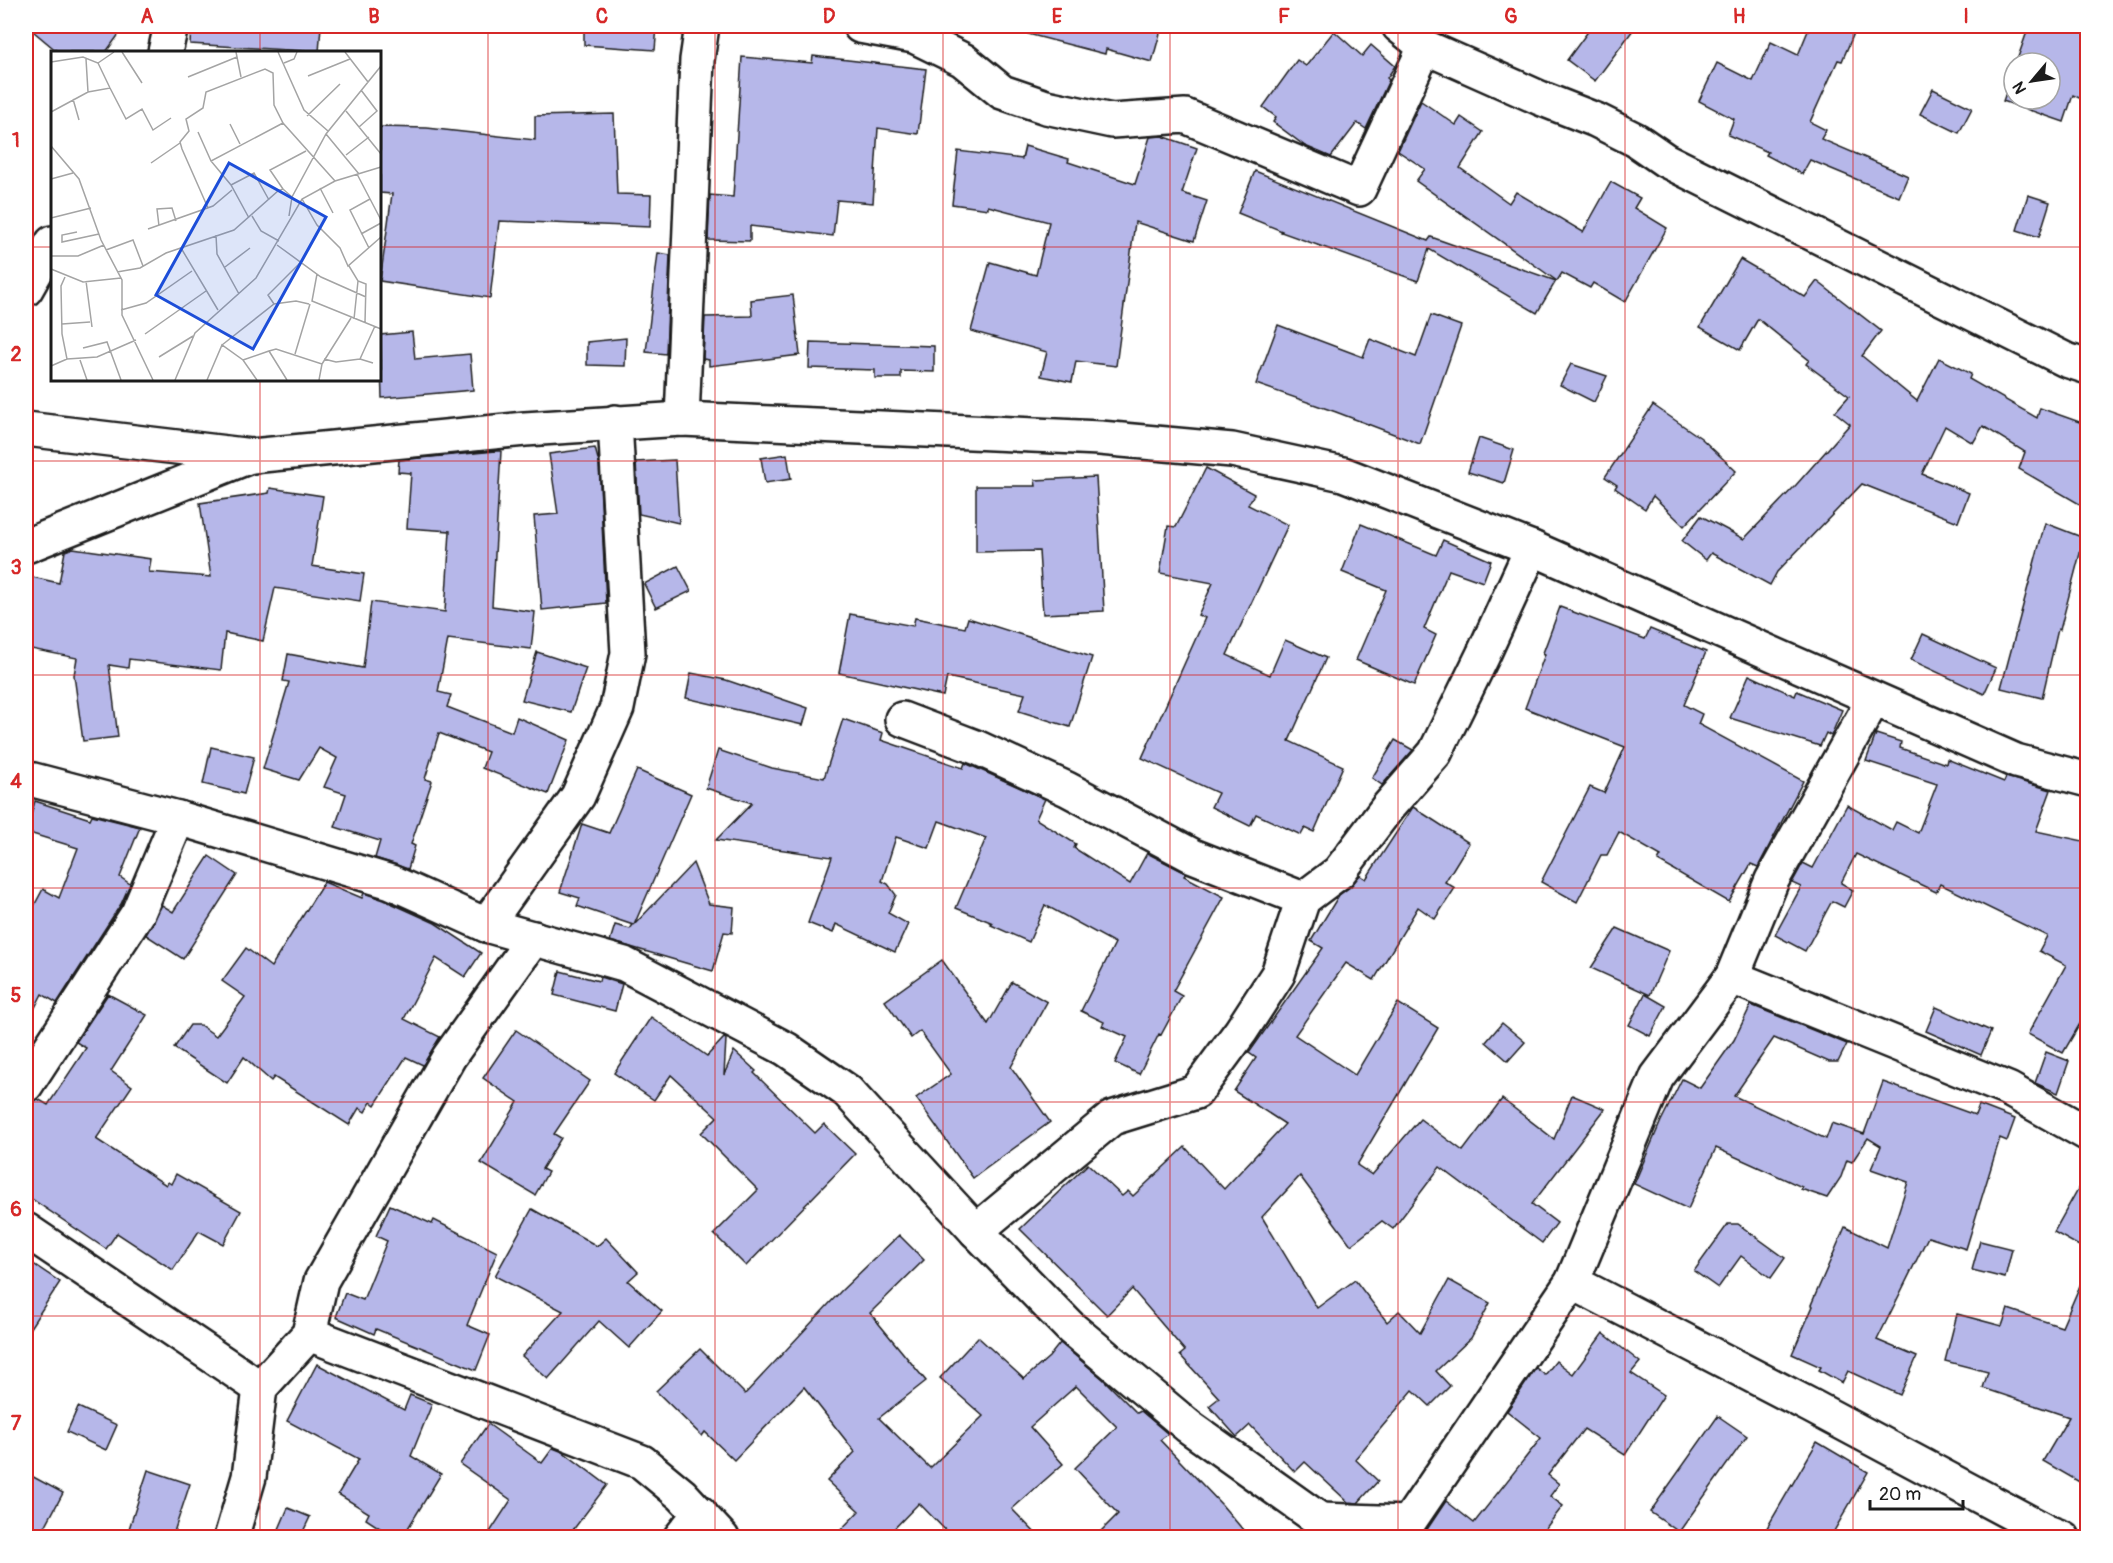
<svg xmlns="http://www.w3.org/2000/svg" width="2113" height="1563" font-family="Pangolin,sans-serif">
<rect width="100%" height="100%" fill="#fff"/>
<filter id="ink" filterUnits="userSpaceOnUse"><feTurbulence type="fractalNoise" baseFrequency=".0167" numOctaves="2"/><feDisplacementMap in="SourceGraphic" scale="12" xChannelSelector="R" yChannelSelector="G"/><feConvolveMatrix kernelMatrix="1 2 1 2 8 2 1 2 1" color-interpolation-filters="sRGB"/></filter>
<g filter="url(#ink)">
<g fill="#b6b7e9" stroke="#1c1c1c" stroke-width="1.5">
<polygon points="27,26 125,26 106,52 58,52"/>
<polygon points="191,26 321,26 319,52 190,44"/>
<polygon points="584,26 657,26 655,50 584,45"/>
<polygon points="1029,26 1162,26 1152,62 1106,49 1105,54 1028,34"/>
<polygon points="1592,26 1636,26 1595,81 1567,60"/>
<polygon points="1810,26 1857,26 1842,61 1838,60 1810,122 1826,130 1821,139 1908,176 1899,197 1810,160 1802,174 1766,155 1768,152 1728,135 1734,119 1699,101 1717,63 1753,81 1771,42 1798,55"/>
<polygon points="2029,26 2088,26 2088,102 2073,95 2064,122 2003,101 2014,70 2014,99 2050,99 2050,63 2016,63"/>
<polygon points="1334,31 1362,56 1371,45 1395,66 1387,78 1389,80 1366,129 1357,123 1331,157 1305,146 1273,122 1276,117 1263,107 1297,60 1306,66"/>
<polygon points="813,56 926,69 918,134 878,128 873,203 837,200 833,236 750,226 750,241 708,240 710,195 733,197 742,57 812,63"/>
<polygon points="1933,89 1972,108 1959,133 1920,114"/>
<polygon points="1421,101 1456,125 1461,117 1483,132 1460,168 1509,203 1516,192 1583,232 1611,182 1640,198 1634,208 1667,228 1625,302 1593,283 1590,288 1562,273 1557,281 1416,181 1425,169 1398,151"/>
<polygon points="614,114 617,194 651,195 650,227 499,221 490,298 380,281 392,194 380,193 380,127 427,128 535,140 535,116"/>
<polygon points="1162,136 1197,148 1182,193 1207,201 1194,241 1135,222 1116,366 1076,361 1072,382 1041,376 1047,352 971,331 990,262 1036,275 1049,222 988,206 988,209 952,204 958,151 1022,159 1025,146 1069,159 1068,162 1135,184 1150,137"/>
<polygon points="1255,171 1428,241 1431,237 1556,281 1537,313 1429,249 1418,281 1281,232 1282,231 1238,213"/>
<polygon points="2028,195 2050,202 2039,237 2017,230"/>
<polygon points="658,253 670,255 666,354 646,352"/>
<polygon points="1740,259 1805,297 1817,281 1881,331 1862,356 1917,401 1939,358 1971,374 1969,379 2037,418 2040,408 2088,425 2088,509 2019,469 2025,452 1983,426 1973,443 1945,426 1922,474 1969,493 1958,522 1862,484 1777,572 1770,585 1711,553 1706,560 1682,541 1701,516 1744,539 1796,485 1850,424 1835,412 1849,396 1806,364 1809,360 1758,319 1740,350 1700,327"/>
<polygon points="793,295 800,355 709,366 709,360 703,359 705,317 752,316 751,300"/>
<polygon points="1431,315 1461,326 1420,444 1336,412 1256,384 1278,325 1363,357 1370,339 1416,357"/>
<polygon points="412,332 415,359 470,354 473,390 382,398 380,335"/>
<polygon points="626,338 625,366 587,365 587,342"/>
<polygon points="810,342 934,346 934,372 901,371 901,378 875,378 875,370 809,368"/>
<polygon points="1571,364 1607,376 1594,402 1560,385"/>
<polygon points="1653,405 1701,438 1736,471 1684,526 1653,496 1645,509 1615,488 1617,485 1605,477"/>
<polygon points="1479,438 1514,450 1504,483 1468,472"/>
<polygon points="595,448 599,463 606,603 542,610 534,516 558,514 549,454"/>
<polygon points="496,451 501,451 492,606 535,612 531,649 448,639 438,692 451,695 447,707 512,732 517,717 569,740 548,794 482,768 488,752 439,733 425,779 432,781 411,844 415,846 408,869 375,858 380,841 335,827 346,794 324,787 337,758 319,748 299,780 263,769 289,682 283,681 288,654 363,668 371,602 445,612 450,531 407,528 411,473 398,472 399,460"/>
<polygon points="787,454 791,479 765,483 761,458"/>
<polygon points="675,460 679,523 639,514 636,462"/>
<polygon points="1206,468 1254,494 1248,505 1288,525 1227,655 1270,675 1285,640 1326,658 1289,741 1343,766 1314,832 1305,828 1301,835 1256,814 1250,826 1211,807 1218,793 1142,758 1205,618 1198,615 1213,583 1160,573 1168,526 1176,527"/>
<polygon points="1096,477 1104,611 1043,614 1039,551 976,552 976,486 1036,486 1035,480"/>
<polygon points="270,488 323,496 312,566 364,574 360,601 275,588 263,641 225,633 221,670 129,659 128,668 109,665 118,737 83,741 74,675 77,658 26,648 26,610 32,577 59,583 65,551 73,548 151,559 149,572 211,577 200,503 269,493"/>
<polygon points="2045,523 2084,538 2060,630 2058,629 2042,698 2001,688"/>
<polygon points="1361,524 1436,555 1443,540 1491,561 1483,582 1449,570 1424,629 1436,635 1414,685 1356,660 1386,590 1342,572"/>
<polygon points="678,566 691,591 656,608 644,584"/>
<polygon points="1560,607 1645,639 1650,629 1706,652 1684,705 1702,714 1698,724 1803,781 1758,867 1751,864 1729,902 1658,861 1661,856 1619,832 1607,855 1601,855 1577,902 1541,882 1590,787 1604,793 1625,747 1525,708 1545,654 1543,653"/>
<polygon points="850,614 913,626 915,618 965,628 968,618 1092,657 1070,727 1019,711 1025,694 947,677 943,696 839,673"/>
<polygon points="1923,634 1996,668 1984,694 1911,660"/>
<polygon points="537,652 586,668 571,712 522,700"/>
<polygon points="691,673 726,680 808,708 803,725 686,698"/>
<polygon points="1749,675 1795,696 1797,691 1842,710 1831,736 1826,733 1820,746 1730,718"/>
<polygon points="843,719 883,733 881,740 963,768 965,763 1045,799 1036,819 1076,844 1074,848 1130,884 1147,853 1186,873 1184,876 1224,897 1173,991 1182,996 1161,1035 1159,1034 1139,1074 1115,1063 1127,1037 1102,1026 1104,1022 1081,1011 1115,943 1045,905 1029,942 991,925 993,923 956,908 986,838 939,821 929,848 896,837 882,881 888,884 896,895 888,913 908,924 895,952 836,924 833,933 808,923 832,857 716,840 752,803 706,788 718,750 772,768 824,778"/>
<polygon points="1876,734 1901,742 1900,748 1946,764 1947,759 2004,782 2006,777 2051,790 2036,831 2088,842 2088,1010 2063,1053 2028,1034 2066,965 2039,951 2047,936 1940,884 1936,892 1856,854 1841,883 1853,890 1844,907 1832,901 1805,951 1775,935 1801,887 1792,883 1803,863 1813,868 1847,805 1892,830 1896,822 1918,833 1937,784 1866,761"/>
<polygon points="1395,740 1413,750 1382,785 1372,778"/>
<polygon points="211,747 254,757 244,794 203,784"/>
<polygon points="637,770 691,794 634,925 693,863 709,904 734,907 732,933 724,932 713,971 610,941 615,925 630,929 633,925 577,906 580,898 560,892 582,824 609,833"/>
<polygon points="35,801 90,819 92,815 140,827 120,877 130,884 121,904 57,1003 42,994 26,1025 26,921 43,889 59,898 78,848 26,832"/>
<polygon points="1413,807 1469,843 1445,882 1455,888 1435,919 1418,907 1374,980 1346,963 1295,1035 1355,1075 1398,1003 1438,1028 1357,1165 1372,1175 1420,1119 1463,1151 1502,1099 1554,1139 1572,1095 1605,1109 1532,1204 1557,1223 1542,1243 1440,1167 1393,1229 1382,1221 1351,1245 1300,1176 1262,1217 1317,1308 1355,1280 1387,1322 1399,1311 1420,1333 1449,1280 1490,1303 1471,1338 1436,1371 1450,1386 1430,1406 1413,1390 1355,1459 1378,1481 1358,1503 1348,1502 1305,1462 1295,1472 1250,1425 1237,1437 1209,1406 1219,1398 1180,1355 1185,1351 1132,1289 1107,1315 1020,1229 1088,1164 1122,1196 1128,1191 1133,1196 1185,1147 1224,1189 1285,1124 1234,1091 1256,1058 1249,1053 1323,948 1311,941 1339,895 1350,887 1360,875 1366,879"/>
<polygon points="209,856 237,875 183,959 146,935 162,905 173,912"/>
<polygon points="324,882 362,898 364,893 384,900 435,923 481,953 465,977 436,958 404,1019 440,1037 423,1065 406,1057 375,1105 371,1102 365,1112 359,1108 349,1125 274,1077 271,1081 244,1057 227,1083 174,1048 190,1025 200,1025 216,1036 245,997 222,981 246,948 271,967"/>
<polygon points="1617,928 1669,951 1650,995 1591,968"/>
<polygon points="942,960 988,1024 1012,982 1047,1002 1011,1067 1050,1122 973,1178 916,1098 951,1074 920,1031 911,1038 885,1001"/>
<polygon points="560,971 599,981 600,977 622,984 615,1011 554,995"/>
<polygon points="108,994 147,1015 111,1071 132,1086 96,1139 166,1185 168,1182 171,1184 176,1174 241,1211 223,1244 199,1231 173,1270 117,1233 106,1249 26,1195 26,1104 38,1099 48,1105 86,1048 76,1042"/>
<polygon points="1645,994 1666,1006 1650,1036 1629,1025"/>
<polygon points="1751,1005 1847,1044 1838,1062 1829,1062 1774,1038 1734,1096 1826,1139 1832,1123 1864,1134 1883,1082 1975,1115 1979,1105 2015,1119 2007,1141 2000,1138 1966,1249 1928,1237 1877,1340 1917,1357 1900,1395 1848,1371 1842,1383 1819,1370 1821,1367 1792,1354 1813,1306 1811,1305 1845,1227 1887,1248 1908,1182 1871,1169 1881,1146 1868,1138 1852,1162 1847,1160 1841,1177 1827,1198 1801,1189 1802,1187 1716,1148 1688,1209 1634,1184 1661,1121 1682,1079 1700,1088 1734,1040"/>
<polygon points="1936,1007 1991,1031 1981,1055 1926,1031"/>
<polygon points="651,1017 707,1056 724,1038 726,1039 724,1075 734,1051 756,1071 754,1073 815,1133 824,1124 855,1154 746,1266 714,1234 758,1190 701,1133 717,1117 671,1075 654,1100 614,1073"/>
<polygon points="1502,1023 1525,1042 1508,1061 1486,1042"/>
<polygon points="516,1030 590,1081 554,1134 561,1138 542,1169 548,1172 535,1195 481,1163 518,1102 483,1078"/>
<polygon points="2046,1052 2069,1061 2058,1093 2035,1083"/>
<polygon points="2088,1171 2088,1251 2054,1232"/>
<polygon points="390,1205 432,1224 434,1220 497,1252 467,1325 490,1335 476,1370 376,1329 374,1334 336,1317 345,1293 363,1300 387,1241 376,1236"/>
<polygon points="532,1209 597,1246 606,1238 638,1272 628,1281 662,1311 629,1348 599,1321 548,1379 522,1356 563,1311 495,1276"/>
<polygon points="1728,1224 1738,1224 1785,1258 1771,1278 1741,1256 1718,1288 1694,1271"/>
<polygon points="899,1235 924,1260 870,1313 926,1381 879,1418 930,1468 983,1416 940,1378 978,1337 1024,1379 1049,1357 1060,1343 1103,1379 1137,1413 1141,1411 1168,1434 1160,1440 1222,1505 1250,1538 1094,1538 1118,1514 1075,1468 1117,1427 1076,1386 1030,1427 1063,1464 1012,1509 1040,1538 953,1538 919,1503 885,1538 833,1538 859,1511 827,1481 855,1452 804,1387 734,1460 705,1432 702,1436 656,1391 700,1349 745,1394 841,1291"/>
<polygon points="1980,1241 2012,1249 2005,1278 1972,1270"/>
<polygon points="26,1259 60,1282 26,1334"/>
<polygon points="2088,1267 2088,1487 2043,1461 2069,1417 1983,1388 1988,1372 1945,1361 1957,1314 2002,1326 2008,1309 2062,1327"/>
<polygon points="1603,1333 1640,1362 1631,1373 1664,1395 1625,1455 1584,1429 1548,1475 1559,1484 1550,1496 1563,1506 1538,1538 1434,1538 1426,1531 1446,1501 1474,1523 1541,1438 1507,1411 1536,1368 1545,1375 1556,1361 1573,1374"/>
<polygon points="317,1364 404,1410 410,1395 432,1404 411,1456 441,1474 402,1538 395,1538 366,1519 369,1513 338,1494 359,1459 287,1421"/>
<polygon points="78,1407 117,1425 106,1450 67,1432"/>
<polygon points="1718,1416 1747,1436 1679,1532 1650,1512"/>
<polygon points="488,1424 542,1463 553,1448 563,1452 607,1485 567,1538 486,1538 511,1500 460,1464"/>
<polygon points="1817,1442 1868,1472 1830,1538 1761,1538"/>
<polygon points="148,1470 190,1484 172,1538 126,1538"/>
<polygon points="26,1473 63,1493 39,1538 26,1538"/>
<polygon points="288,1508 310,1517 300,1538 279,1529"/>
</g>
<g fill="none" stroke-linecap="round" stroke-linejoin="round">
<g stroke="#1c1c1c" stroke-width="38">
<g id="minor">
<polyline points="860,26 914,36 963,60 1002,92 1046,107 1112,121 1185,116 1359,189 1425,47"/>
<polyline points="1399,26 1425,47 1540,98 1596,120 1636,140 1665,160 2066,360 2088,367"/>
<polyline points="165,52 171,26"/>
<polyline points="26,289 52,243"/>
<polyline points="682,419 697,60 702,26"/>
<polyline points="26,429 252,456 525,429 682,419 1100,438 1232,450 1343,474 1532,548 2016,761 2088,780"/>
<polyline points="26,546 250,456"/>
<polyline points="902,719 978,748 1067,789 1193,856 1303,899"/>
<polyline points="26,778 178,818 391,882 486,925 624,964 786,1049 847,1091 976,1231 1071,1328 1188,1426 1320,1520 1338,1538"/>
<polyline points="486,925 578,796 617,708 628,653 615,422"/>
<polyline points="1732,977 2008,1089 2088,1134"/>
<polyline points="26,1085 138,913 178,818"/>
<polyline points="26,1230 260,1388"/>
<polyline points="976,1231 1112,1118 1196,1092 1241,1031 1278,974 1303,899 1339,872 1388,807 1435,753 1483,655 1532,548"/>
<polyline points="1572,1282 1811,1406 2047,1532 2063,1538"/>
<polyline points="309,1334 642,1462 682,1495 722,1538"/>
<polyline points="1320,1520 1408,1523"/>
<polyline points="231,1538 249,1477 260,1388 309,1334 321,1281 449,1057 534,938"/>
<polyline points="680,1538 700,1513"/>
<polyline points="1398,1538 1572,1282 1657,1077 1732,977 1772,880 1873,700"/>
</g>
</g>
<use href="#minor" stroke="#fff" stroke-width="33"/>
</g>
</g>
<path fill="none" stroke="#d62828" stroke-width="1.5" stroke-opacity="0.55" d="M260,26V52M488,26V1538M715,26V1538M943,26V1538M1170,26V1538M1398,26V1538M1625,26V1538M1853,26V1538M26,247H52M380,247H2088M260,380V1538M26,461H2088M26,675H2088M26,888H2088M26,1102H2088M26,1316H2088"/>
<g transform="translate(51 51)">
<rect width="330" height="330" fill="#fff"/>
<path fill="none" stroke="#a4a4a4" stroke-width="1.5" d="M71,1L91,32M185,1L190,26M227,1L253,59L277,80M294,1L317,31M35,8L37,41M0,11L32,6L47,12L59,37M47,12L63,1M233,12L243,8L246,1M257,25L299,8M137,26L186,6M22,48L28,69M295,60L330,103M0,61L37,41L59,37L75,68L91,58L102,79L120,67M256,65L289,33M179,73L189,93M308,76L326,60L310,39M147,81L160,110M275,83L308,123M0,95L28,128L50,189L71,229V264L102,329M295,104L318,86M100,112L129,92M306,123L330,169M0,128L22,122M180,134L203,122L218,149M269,137L282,162M232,138L219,119L255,100M251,148L266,174L289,197L297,215L330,186M157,157L131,98L129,91L138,80L135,68L152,57L155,41L214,18L222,22L223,54L232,72L284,130M201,165L210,180L228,190M238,165L241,146L275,83L330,15M0,167L40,157M198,167L180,134L160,110L232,72M108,175L106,158L121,157L125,170M97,178L162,155L181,139M26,181L11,184V191L48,183M310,183L330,172M165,184L166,203L188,243M226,194L270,226L315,246M130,197L167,259M318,197L299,159L319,148M55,199L82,189L92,215M0,205H27L53,194M298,215L307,230L315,233L314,271M174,216L199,197M0,218L32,231L70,227M66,221L89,217L115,202L183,179L227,140L232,138L241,146M266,223L261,250L330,278M35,230L41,276M223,253L217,244L251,210M70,259L95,252L141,220M303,268L307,230M11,273L39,271M94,283L155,240M171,294L223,253L245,250L258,253M32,297L56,291L70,329M218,300L225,298L271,313L268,329M244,303L259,253M108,306L142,285M16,308L46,306L85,289M273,308L285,311L309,308M29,309L36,329M192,309L218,300L236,329M322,312L309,308L324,275M271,313L300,267M0,315L16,308L11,283L10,235L14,226M124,329L144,282L205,227L251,148L284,130L330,116M156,329L171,294L192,309L206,329"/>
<path fill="#1d4ed8" fill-opacity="0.15" stroke="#1d4ed8" stroke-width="3" d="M178,112L275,166L202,298L105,244Z"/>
<rect width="330" height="330" fill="none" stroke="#1c1c1c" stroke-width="3"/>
</g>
<rect width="2113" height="1563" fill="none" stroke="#fff" stroke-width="66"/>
<g transform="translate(2032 81) rotate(241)"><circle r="28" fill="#ffffff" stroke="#a4a4a4" stroke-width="1.5"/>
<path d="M0-4.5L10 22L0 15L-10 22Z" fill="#1c1c1c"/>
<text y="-9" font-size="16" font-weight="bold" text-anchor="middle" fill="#1c1c1c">N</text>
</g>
<path d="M1870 1500v9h93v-9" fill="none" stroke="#1c1c1c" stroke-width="3"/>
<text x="1879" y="1500" font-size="18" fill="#1c1c1c" stroke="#ffffff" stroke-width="4.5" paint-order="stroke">20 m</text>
<rect x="33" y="33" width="2047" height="1497" fill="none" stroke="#d62828" stroke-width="2"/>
<g font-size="20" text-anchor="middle" font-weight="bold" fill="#d62828">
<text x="147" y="23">A</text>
<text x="374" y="23">B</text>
<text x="602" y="23">C</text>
<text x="829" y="23">D</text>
<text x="1057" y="23">E</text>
<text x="1284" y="23">F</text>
<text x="1511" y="23">G</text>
<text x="1739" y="23">H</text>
<text x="1966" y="23">I</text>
<text x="16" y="147">1</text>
<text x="16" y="361">2</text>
<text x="16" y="574">3</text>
<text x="16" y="788">4</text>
<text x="16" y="1002">5</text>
<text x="16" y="1216">6</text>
<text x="16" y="1430">7</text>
</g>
</svg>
